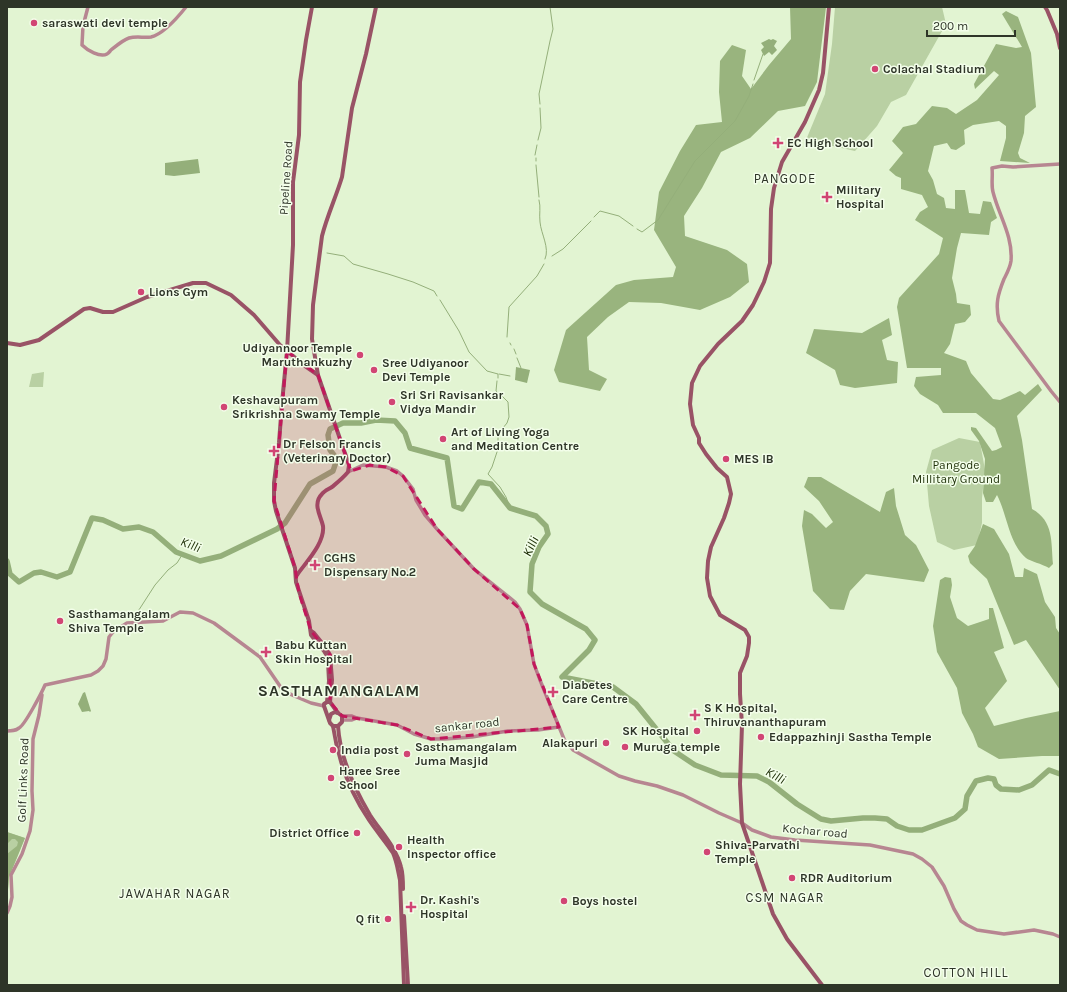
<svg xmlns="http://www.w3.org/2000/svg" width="1067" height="992" font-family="Karla,sans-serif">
<rect width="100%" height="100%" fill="#e2f4d2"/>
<g fill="#b9d0a3">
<polygon points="835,7 942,7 946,24 906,95 891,102 877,126 855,151 806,140 825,94 832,44"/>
<polygon points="44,372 43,387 29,387 32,374"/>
<polygon points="959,438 980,442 985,470 982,498 982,523 977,545 954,550 937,542 929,506 926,472 932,450"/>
<polygon points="7,832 25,838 9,877 7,902"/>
</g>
<g fill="#99b47e">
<polygon points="790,7 826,7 817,82 805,106 778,111 750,138 721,152 702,188 684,216 685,236 727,250 747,264 749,282 730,297 700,310 661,303 629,302 608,317 587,337 589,370 607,379 600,391 559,382 554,370 566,330 616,285 634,280 673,277 676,267 654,230 659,192 680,151 696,125 722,122 719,92 720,61 732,45 746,50 742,76 751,89 769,65 791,39"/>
<path d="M1006,11L1018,17L1031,53L1036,107L1025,116L1024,133L1018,153L1020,158L1030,163L1000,161L1006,138V126L999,121L973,125L964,130L965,144L956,150L951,149L947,143L934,146L928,171L933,180L937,194L944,198L946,208L955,209V190H965L969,213L980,214L983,201L991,202L997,218L991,222L989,235L961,233L957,248L952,278L956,294L957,303L970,305L971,315L965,322L955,324L950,344L944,353L966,361L971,373L993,399L1000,400L1020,391L1025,395L1038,384L1042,390L1017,416L1022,440L1032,509C1054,521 1051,542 1053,564L1049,568C1042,564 1030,561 1026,558C1009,544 1007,514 997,495L993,502H986L983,493L985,459L979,441L971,430V427L976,428L992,451L996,450L1002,447L995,428L976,413H943L938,405L920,394L914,386L916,377L941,375V368H907L897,307L899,298L939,254L943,238L915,220L920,212L928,207L922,195L901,189V178L896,176L889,170L903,153L892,141L903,127L916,124L932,106L947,108L956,114L977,100L999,75L994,71L975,89L974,84L996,44L1016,48L1022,47L1002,14Z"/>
<polygon points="889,318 892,335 882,340 887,360 898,362 897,383 855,388 840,385 835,370 806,353 814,329 862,333"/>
<polygon points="808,477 821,477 880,512 886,492 894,488 896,506 905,535 916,545 929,570 924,582 866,574 850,591 844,610 830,609 813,591 802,526 804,510 812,514 826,528 833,522 819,501 804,487"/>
<polygon points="983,524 994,529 1009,554 1015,577 1023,577 1024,568 1037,574 1045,602 1055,617 1056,628 1060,634 1060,690 1026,640 1014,645 987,579 970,563 968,556 975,546"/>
<polygon points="945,577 951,578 952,585 950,597 957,618 968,626 989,619 989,608 993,608 1004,648 994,652 1007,681 985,708 994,726 1026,718 1060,711 1060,756 1042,756 999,759 978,747 973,734 962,713 957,688 937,652 933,626 940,580"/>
<polygon points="7,832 25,838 9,877 7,902 7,854 17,846 18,842 15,839 12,839 7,844"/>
</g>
<g fill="#94af7a">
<polygon points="769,39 771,40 773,39 777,41 774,46 777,50 772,55 769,52 764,56 761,50 764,47 761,43"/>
<polygon points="198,159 200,173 174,176 165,175 165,163"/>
<polygon points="516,367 530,370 527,383 515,380"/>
<polygon points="85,692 91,711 90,712 89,711 82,712 78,704 83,693"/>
</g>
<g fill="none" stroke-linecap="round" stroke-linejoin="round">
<g stroke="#94af7a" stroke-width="1">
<polyline points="754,80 763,54"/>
<polyline points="540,104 539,94 550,41 553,29 550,7"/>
<polyline points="538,140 541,128 540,108"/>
<polyline points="535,155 537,145"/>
<polyline points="536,158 536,161"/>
<polyline points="536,165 539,197"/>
<path d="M539,200C541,207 539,214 540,222C541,234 550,248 545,259"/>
<polyline points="594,217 600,211 619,216 633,226"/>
<polyline points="637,229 642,232 658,220 695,161 735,121 749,96 753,84"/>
<polyline points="327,253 344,256 353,264 388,274 413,282 434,291 437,296"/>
<polyline points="552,256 563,249 591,221"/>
<polyline points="440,300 459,331 469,352 487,371 498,374 498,378"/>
<polyline points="507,337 509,307 537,276 544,264"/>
<polyline points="510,343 511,345"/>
<polyline points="514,349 516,354"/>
<polyline points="517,358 521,368"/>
<polyline points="499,374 510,376"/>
<polyline points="497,381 496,391 498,393"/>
<polyline points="498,444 498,434 507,423 509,417 508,402 501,395"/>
<polyline points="498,449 492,467 488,474 500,487 506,497 510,508"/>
<polyline points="135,616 155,585 168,570 177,563 182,555"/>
</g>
<polyline stroke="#94af7a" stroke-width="5.5" points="7,561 10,574 19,582 34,573 41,572 57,577 70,572 92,518 103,520 123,529 139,527 153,532 176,552 200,561 221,556 277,529 285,523 310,484 333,471 337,459 330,450 328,435 330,429 343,423 361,423 376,420 395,421 405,433 410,448 447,458 454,506 462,509 479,482 491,484 510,508 536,516 546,526 548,534 539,547 532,564 530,592 542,604 586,629 595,640 589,650 562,677 613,687 636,704 674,751 695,765 721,775 757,776 769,782 797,804 821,819 831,821 863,818 875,818 887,819 897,826 909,830 922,830 955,818 965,809 967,796 976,781 988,778 994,779 996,785 1001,789 1019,790 1032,785 1049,770 1060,774"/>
<g stroke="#b78691" stroke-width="3.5">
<path d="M88,7L83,26L82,45C87,50 100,58 107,54C109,53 110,51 111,50C116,46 123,40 129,38C136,36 144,38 151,37C164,34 178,17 186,7"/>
<path d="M1060,164L1013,167L1002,166L992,168C993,176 991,185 993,192C999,216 1013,236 1011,261C1010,268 1007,273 1004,279C998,294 995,304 999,321L1051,391L1060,402"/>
<polyline points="348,472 363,465 386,467 397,471 403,476 413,489 416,500 425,515 437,529 474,569 515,602 520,609 527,625 534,664 540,680 564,739 573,750 619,776 635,781 657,786 683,795 719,813 742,823 752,830 771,837 795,840 870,845 913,854 922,859 932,867 944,886 954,909 961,921 967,925 977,930 1004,934 1034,930 1053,934 1060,937"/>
<polyline points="342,716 352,716 357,718 397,725 414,734 431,739 445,739 472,737 508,731 538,730 559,727"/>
<polyline points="343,720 352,720 357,718"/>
<path d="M7,731C12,731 15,731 19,728C25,725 42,692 45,685L91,675L98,671L103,666L106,659L109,637L113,632L127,623L163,621L180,612L193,613L214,623L260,657L282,689L292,695L311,703L324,706"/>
<polyline points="7,913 10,906 12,897 11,875 22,854 30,831 33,810 32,791 33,739 39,715 42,695"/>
</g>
<g stroke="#995366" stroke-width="4">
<polyline points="312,7 306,40 300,82 299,135 293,182 293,245 287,351 282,403 279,443 274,483 274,501 276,511 295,568 296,582 309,621 311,635 324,651 327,656 328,662 329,681 327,702 324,704 324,706 330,723 333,726 338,726 342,722 342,716 338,713 330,702 327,702"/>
<polyline points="1045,7 1047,10 1057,34 1060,48"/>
<polyline points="7,343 20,345 39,340 84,309 90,308 103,312 113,312 147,297 193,283 206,283 231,295 254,315 280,345 305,366 318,375"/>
<path d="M297,575C306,562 325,543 323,526C321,516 312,504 322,494C324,491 329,489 332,487C338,482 343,478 348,472L349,465L318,375L312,339L313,305L322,236C327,216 336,197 342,177L352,108L366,54L376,7"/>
<polyline points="311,631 314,633 326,648 330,655 332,680 330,702"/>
<polyline points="329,720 331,714 335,712 338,713"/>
<path d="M333,726C338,760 350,792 369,820C377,832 386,842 393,853C397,862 398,871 400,880L404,985"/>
<path d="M338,726C340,758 354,788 370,815C381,832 396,847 401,867C403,874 403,882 403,889"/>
<polyline points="404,916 408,985"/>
<polyline points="822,985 787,939 773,914 742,823 740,784 742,725 740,694 740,673 747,656 749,643 749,637 745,630 720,615 710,596 707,578 708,561 711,547 724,518 729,503 731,494 727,477 717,468 706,454 699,443 699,438 693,425 690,404 692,383 700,366 718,344 742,321 753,305 764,282 770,263 771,209 774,188 782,162 805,122 819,90 823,73 829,7"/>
</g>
</g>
<path fill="#c2185b" fill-opacity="0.2" stroke="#c2185b" stroke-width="3" stroke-dasharray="8 5" stroke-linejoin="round" d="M287,351L318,375L351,471L370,465L386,467L403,476L437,529L474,569L520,609L527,625L534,664L559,727L431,739L397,725L342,716L330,702V655L311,631L299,593L295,568L274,501Z"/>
<g fill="#d14574" stroke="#f3feea" stroke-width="1.5">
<circle cx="34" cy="23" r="4"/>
<circle cx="875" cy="69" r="4"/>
<path d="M776 137h4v4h4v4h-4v4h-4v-4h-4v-4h4z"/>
<path d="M825 191h4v4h4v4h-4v4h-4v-4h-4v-4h4z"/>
<circle cx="141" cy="292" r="4"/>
<circle cx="360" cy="355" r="4"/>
<circle cx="374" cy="370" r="4"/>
<circle cx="392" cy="402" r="4"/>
<circle cx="224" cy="407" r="4"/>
<circle cx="443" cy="439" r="4"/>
<path d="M272 445h4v4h4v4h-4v4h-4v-4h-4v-4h4z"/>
<circle cx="726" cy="459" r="4"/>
<path d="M313 559h4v4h4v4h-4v4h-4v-4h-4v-4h4z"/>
<circle cx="60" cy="621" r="4"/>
<path d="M264 646h4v4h4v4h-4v4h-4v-4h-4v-4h4z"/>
<path d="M551 686h4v4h4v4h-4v4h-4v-4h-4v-4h4z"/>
<path d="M693 709h4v4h4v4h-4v4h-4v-4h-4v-4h4z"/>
<circle cx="697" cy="731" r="4"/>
<circle cx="761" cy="737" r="4"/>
<circle cx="606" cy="743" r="4"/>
<circle cx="625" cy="747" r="4"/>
<circle cx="333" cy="750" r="4"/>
<circle cx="407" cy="754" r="4"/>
<circle cx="331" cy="778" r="4"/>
<circle cx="357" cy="833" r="4"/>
<circle cx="399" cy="847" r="4"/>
<circle cx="707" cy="852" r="4"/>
<circle cx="792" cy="878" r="4"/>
<circle cx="564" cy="901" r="4"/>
<path d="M409 901h4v4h4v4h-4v4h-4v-4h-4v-4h4z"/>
<circle cx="388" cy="919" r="4"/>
</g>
<g text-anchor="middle" stroke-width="3" stroke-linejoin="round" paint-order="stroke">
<g font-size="12" font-weight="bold" fill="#2e3528" stroke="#f3feea" text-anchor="start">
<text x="42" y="27">saraswati devi temple</text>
<text x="883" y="73">Colachal Stadium</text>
<text x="787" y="147">EC High School</text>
<text x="836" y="194">Military<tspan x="836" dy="14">Hospital</tspan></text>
<text x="149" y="296">Lions Gym</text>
<text x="352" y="352" text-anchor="end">Udiyannoor Temple<tspan x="352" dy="14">Maruthankuzhy</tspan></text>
<text x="382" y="367">Sree Udiyanoor<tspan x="382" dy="14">Devi Temple</tspan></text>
<text x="400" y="399">Sri Sri Ravisankar<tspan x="400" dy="14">Vidya Mandir</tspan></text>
<text x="232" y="404">Keshavapuram<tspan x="232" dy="14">Srikrishna Swamy Temple</tspan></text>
<text x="451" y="436">Art of Living Yoga<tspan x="451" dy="14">and Meditation Centre</tspan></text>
<text x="283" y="448">Dr Felson Francis<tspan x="283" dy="14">(Veterinary Doctor)</tspan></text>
<text x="734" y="463">MES IB</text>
<text x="324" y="562">CGHS<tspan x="324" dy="14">Dispensary No.2</tspan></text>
<text x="68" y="618">Sasthamangalam<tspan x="68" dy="14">Shiva Temple</tspan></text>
<text x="275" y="649">Babu Kuttan<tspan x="275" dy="14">Skin Hospital</tspan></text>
<text x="562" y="689">Diabetes<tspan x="562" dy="14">Care Centre</tspan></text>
<text x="704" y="712">S K Hospital,<tspan x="704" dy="14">Thiruvananthapuram</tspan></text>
<text x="689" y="735" text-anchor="end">SK Hospital</text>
<text x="769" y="741">Edappazhinji Sastha Temple</text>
<text x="598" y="747" text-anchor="end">Alakapuri</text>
<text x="415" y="751">Sasthamangalam<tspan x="415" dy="14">Juma Masjid</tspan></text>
<text x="633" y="751">Muruga temple</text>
<text x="341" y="754">India post</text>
<text x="339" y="775">Haree Sree<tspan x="339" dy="14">School</tspan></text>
<text x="349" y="837" text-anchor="end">District Office</text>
<text x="407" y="844">Health<tspan x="407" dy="14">Inspector office</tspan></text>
<text x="715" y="849">Shiva-Parvathi<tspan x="715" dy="14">Temple</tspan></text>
<text x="800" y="882">RDR Auditorium</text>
<text x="420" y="904">Dr. Kashi's<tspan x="420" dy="14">Hospital</tspan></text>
<text x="572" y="905">Boys hostel</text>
<text x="380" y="923" text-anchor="end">Q fit</text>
</g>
<g font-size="12" fill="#2e3528" stroke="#f3feea">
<text transform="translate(286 178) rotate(-86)" y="4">Pipeline Road</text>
<text transform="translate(467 725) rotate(-6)" y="4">sankar road</text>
<text transform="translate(23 780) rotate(-88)" y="4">Golf Links Road</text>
<text transform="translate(815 831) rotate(5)" y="4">Kochar road</text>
</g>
<g font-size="12" fill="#1e3008" stroke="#f3feea">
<text x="956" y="469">Pangode<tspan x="956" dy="14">Millitary Ground</tspan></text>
</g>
<g font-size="13" letter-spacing="1" fill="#2e3528" stroke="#f3feea">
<text x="785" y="183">PANGODE</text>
<text x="175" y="898">JAWAHAR NAGAR</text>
<text x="785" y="902">CSM NAGAR</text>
<text x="966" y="977">COTTON HILL</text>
</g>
<g font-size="13" font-style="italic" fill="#21320a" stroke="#f3feea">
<text transform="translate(191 544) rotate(22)" y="5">Killi</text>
<text transform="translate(530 546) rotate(-64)" y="5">Killi</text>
<text transform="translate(776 775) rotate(30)" y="5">Killi</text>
</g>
<g font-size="16" font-weight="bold" letter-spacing="1" fill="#2e3528" stroke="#f3feea">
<text x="339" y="696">SASTHAMANGALAM</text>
</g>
</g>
<rect width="1067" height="992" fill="none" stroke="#2e3528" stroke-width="16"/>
<path d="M927 30v6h88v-6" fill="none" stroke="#2e3528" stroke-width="2"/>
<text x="933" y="30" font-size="12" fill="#2e3528" stroke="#f3feea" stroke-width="3" paint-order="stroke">200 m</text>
</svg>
